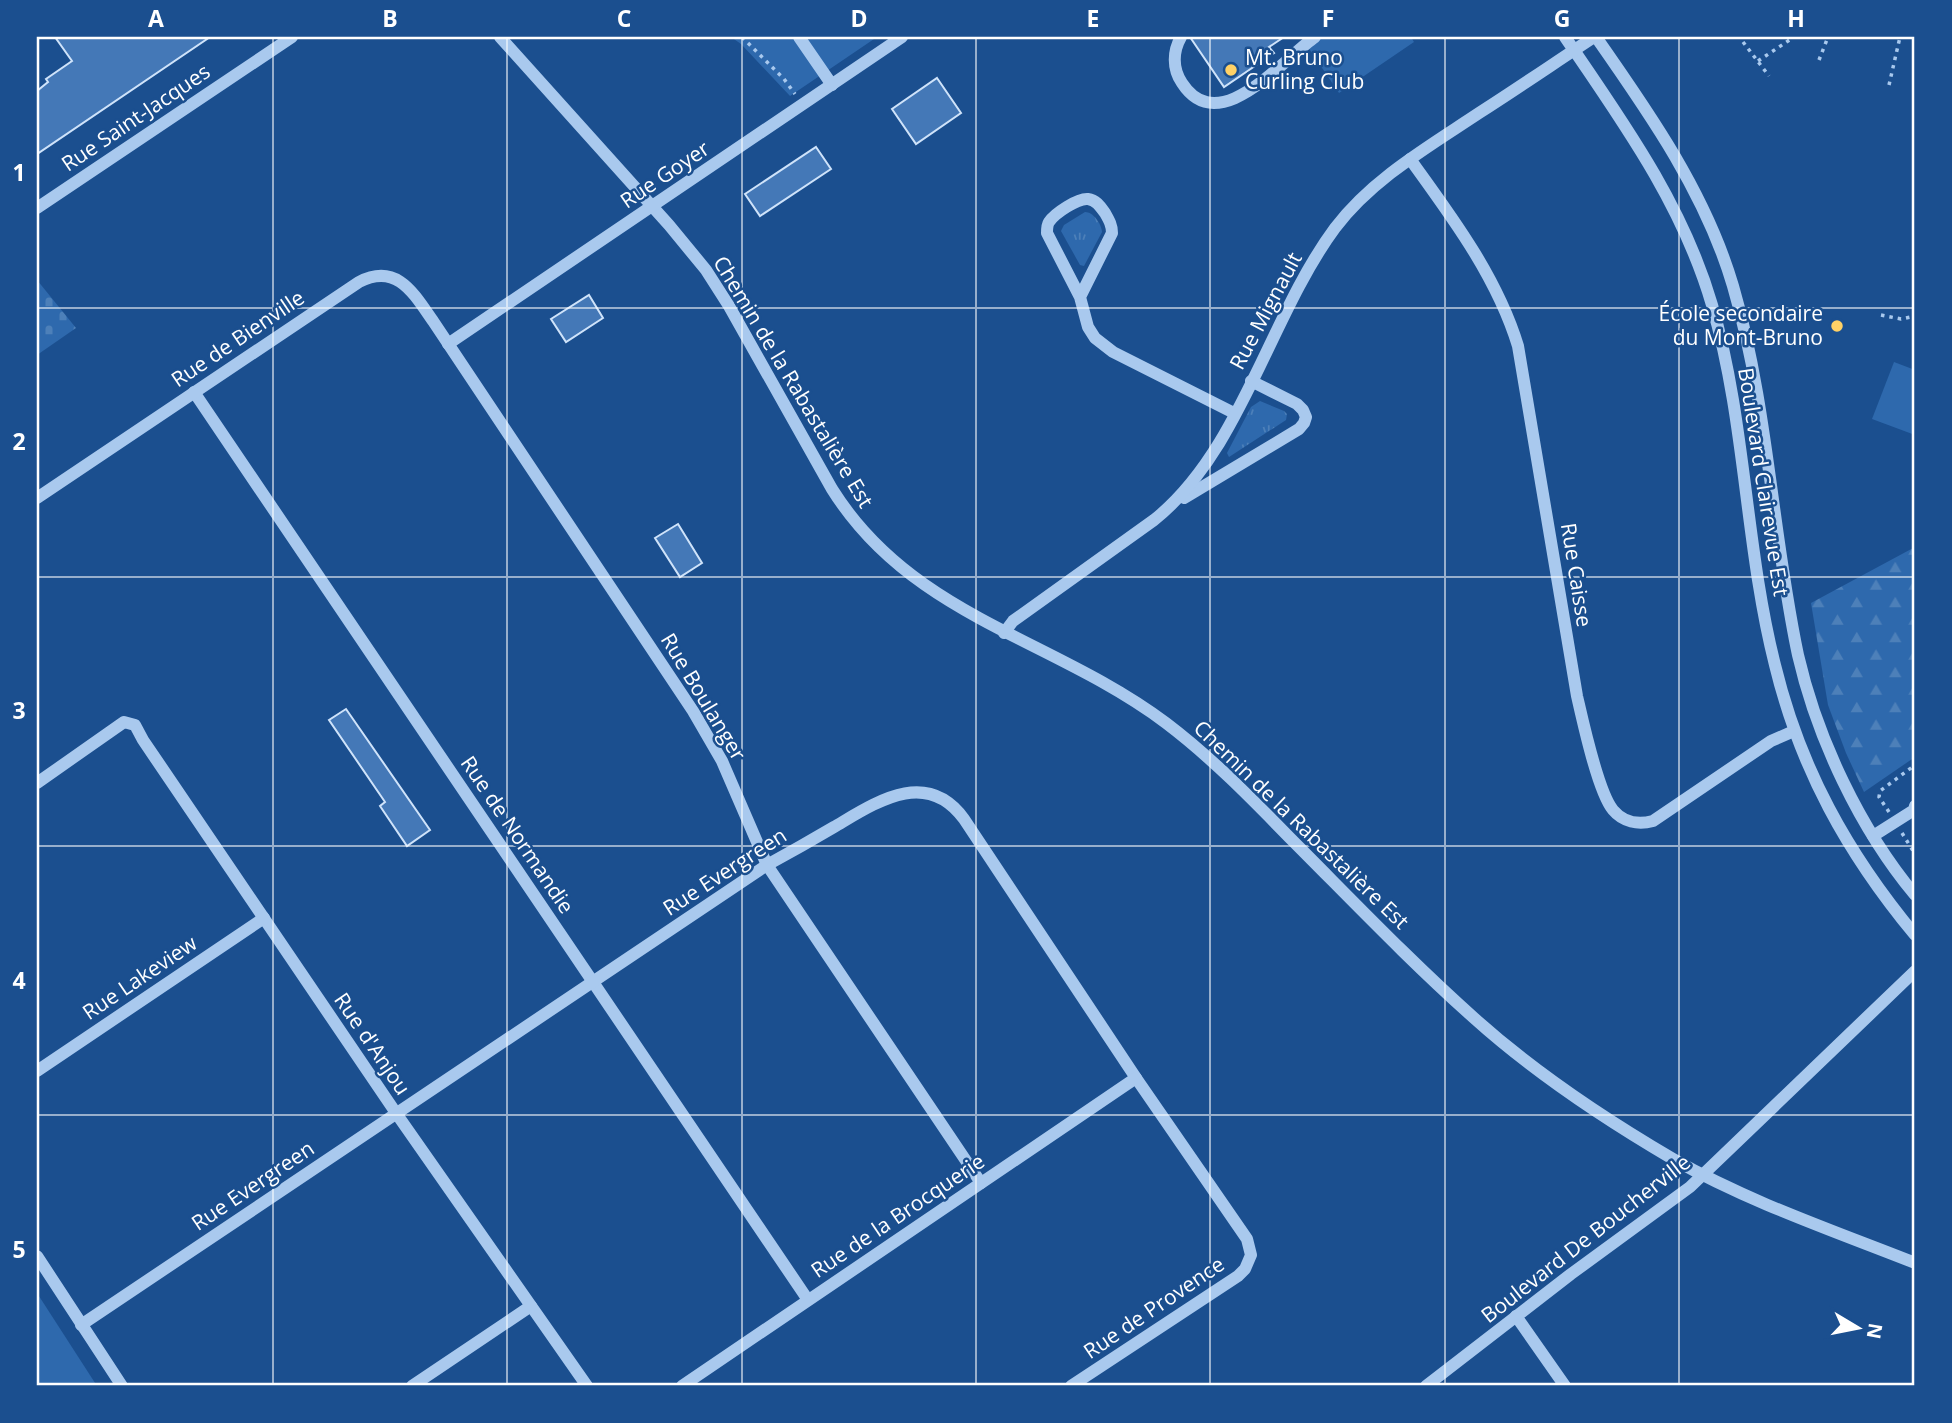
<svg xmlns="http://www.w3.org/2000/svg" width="1952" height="1423" font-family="'Open Sans',sans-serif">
<defs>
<pattern id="grass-tufts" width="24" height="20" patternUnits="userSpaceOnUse" patternTransform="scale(1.75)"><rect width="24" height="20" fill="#2e69ad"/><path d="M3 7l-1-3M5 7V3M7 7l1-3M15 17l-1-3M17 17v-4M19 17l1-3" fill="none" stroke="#4d80b9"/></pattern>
<pattern id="forest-firs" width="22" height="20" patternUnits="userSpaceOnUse" patternTransform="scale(1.75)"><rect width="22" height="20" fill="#2e69ad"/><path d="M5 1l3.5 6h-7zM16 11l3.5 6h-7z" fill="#4d80b9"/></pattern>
<pattern id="cemetery-stones" width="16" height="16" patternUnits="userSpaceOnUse" patternTransform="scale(1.75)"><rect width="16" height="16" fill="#2e69ad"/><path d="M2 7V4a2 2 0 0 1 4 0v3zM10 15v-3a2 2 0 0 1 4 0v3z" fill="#4d80b9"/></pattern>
</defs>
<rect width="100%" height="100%" fill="#1b4f8f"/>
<g fill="url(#grass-tufts)">
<path d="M1085,212C1093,212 1101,223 1102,232L1084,266L1080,265L1061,231L1064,225Z"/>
<polygon points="1260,401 1284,411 1287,414 1286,420 1229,457 1227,453 1251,407"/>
</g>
<polygon fill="url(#forest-firs)" points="1915,547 1915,757 1864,792 1846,753 1828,705 1811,603"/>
<polygon fill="url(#cemetery-stones)" points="37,280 76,328 37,355"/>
<g fill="#2e69ad">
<polygon points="731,37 877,37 790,96 741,44"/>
<polygon points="1323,37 1411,37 1414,42 1339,93 1308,47"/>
<polygon points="1894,362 1915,370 1915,435 1872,419"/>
<polygon points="37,1293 97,1386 37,1386"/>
</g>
<g fill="#4478b7" stroke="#cfe3fa" stroke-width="2">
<polygon points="55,37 210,37 37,154 37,91 48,82 46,79 72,61"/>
<polygon points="1190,37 1284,37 1269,47 1274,53 1224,87"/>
<polygon points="937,78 961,113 916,144 892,109"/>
<polygon points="816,147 831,169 760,216 745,194"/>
<polygon points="589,295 603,318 566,342 551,319"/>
<polygon points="678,524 702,563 680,577 655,538"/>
<polygon points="346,709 430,830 407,846 380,806 385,802 329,720"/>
</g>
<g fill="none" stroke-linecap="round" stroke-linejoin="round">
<g stroke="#a9c9ee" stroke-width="3.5" stroke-dasharray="3.5 5" stroke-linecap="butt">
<polyline points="742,37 784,79 795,94"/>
<polyline points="1743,42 1769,76"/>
<polyline points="1819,60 1828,37"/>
<polyline points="1758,61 1794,37"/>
<polyline points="1889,85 1900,37"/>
<polyline points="1881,315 1901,319 1915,316"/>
<polyline points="1889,812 1879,797 1880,791 1915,765"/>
<polyline points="1902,833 1915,854"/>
</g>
<g stroke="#a9c9ee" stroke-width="12">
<path d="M500,37L669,225L706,270L729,306L832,489C912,617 1053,638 1166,723C1211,757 1251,798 1290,838C1351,899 1410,961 1474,1018C1534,1072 1603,1118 1673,1159C1749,1202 1834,1231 1915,1263"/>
<polyline points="799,37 832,85"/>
<path d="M1181,37C1173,51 1172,68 1182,83C1219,140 1283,59 1315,37"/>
<path d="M1565,37C1623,122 1683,205 1712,305C1746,422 1745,547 1775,665C1800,768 1847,853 1915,935"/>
<path d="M1596,37C1650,114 1706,194 1733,286C1768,406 1772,533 1798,655C1817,738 1860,829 1915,895"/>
<path d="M1410,159C1452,217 1497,277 1518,346L1577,696C1583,722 1598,792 1613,810C1623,822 1638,825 1653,821L1771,741L1794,731"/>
<polyline points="37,208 292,37"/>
<path d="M1080,297L1112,233C1112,225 1109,220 1105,213C1100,206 1096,200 1088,199C1078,198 1055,213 1049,222C1047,225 1047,228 1047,233L1080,297L1088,327L1095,338L1113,352L1234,413"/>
<polyline points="448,344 902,37"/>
<polyline points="194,392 808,1300"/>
<path d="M37,498L359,282C397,262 414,294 433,321L693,711L722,761L767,865L981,1183"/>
<polyline points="1184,498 1299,429 1304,423 1306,417 1303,410 1297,404 1251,381"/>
<path d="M1004,633L1013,621L1154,520C1241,451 1269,317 1335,228C1372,179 1428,147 1479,113C1518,88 1556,62 1594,37"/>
<polyline points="37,783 124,722 135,725 143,740 396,1113 587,1386"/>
<polyline points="1873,836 1914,810 1915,806"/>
<polyline points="37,1071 264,918"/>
<polyline points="37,1256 122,1386"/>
<polyline points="1516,1316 1565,1386"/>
<path d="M81,1325L767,865C789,853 812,840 834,827C875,803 926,767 964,819L1136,1078L1247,1239L1251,1255L1245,1269L1238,1276L1071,1386"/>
<polyline points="412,1386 531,1306"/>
<polyline points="682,1386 1136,1078"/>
<polyline points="1426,1386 1571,1274 1690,1187 1915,971"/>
</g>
</g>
<path fill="none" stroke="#fff" stroke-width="2" stroke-opacity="0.55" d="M273,37V1386M507,37V1386M742,37V1386M976,37V1386M1210,37V1386M1445,37V1386M1679,37V1386M37,308H1915M37,577H1915M37,846H1915M37,1115H1915"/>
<g fill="#ffd166" stroke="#1b4f8f" stroke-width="2.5">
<circle cx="1231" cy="70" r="7"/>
<circle cx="1837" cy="326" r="7"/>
</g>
<g text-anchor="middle" stroke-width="5" stroke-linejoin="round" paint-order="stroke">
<g font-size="21" fill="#fff" stroke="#1b4f8f" text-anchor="start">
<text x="1245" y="65">Mt. Bruno<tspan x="1245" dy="24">Curling Club</tspan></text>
<text x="1823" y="321" text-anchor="end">École secondaire<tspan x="1823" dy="24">du Mont-Bruno</tspan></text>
</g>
<g font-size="21" fill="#fff" stroke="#1b4f8f">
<text transform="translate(136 118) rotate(-34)" y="7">Rue Saint-Jacques</text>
<text transform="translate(665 175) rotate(-34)" y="7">Rue Goyer</text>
<text transform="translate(1266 311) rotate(-62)" y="7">Rue Mignault</text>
<text transform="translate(238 339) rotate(-34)" y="7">Rue de Bienville</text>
<text transform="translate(793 382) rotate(59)" y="7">Chemin de la Rabastalière Est</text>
<text transform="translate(1763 482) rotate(81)" y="7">Boulevard Clairevue Est</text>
<text transform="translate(1576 575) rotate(81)" y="7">Rue Caisse</text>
<text transform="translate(703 697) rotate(59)" y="7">Rue Boulanger</text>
<text transform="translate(1301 825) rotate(44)" y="7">Chemin de la Rabastalière Est</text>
<text transform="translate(517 835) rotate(56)" y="7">Rue de Normandie</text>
<text transform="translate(725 872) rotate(-33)" y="7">Rue Evergreen</text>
<text transform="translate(140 978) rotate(-34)" y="7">Rue Lakeview</text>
<text transform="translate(372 1044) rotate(56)" y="7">Rue d'Anjou</text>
<text transform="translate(253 1186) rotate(-34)" y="7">Rue Evergreen</text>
<text transform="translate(898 1216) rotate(-34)" y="7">Rue de la Brocquerie</text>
<text transform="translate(1586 1239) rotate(-38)" y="7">Boulevard De Boucherville</text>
<text transform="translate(1154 1308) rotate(-34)" y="7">Rue de Provence</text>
</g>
</g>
<rect width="1952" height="1423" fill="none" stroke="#1b4f8f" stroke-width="77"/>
<g transform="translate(1858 1328) rotate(100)" stroke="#1b4f8f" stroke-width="5" paint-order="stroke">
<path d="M0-5L12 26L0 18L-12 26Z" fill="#ffffff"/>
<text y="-10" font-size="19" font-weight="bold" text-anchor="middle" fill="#ffffff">N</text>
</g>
<rect x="38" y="38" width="1875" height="1346" fill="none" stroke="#fff" stroke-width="2.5"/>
<g font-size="23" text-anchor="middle" font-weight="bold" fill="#fff">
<text x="156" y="27">A</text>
<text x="390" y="27">B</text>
<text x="624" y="27">C</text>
<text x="859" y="27">D</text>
<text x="1093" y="27">E</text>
<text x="1328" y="27">F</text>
<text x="1562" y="27">G</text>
<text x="1796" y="27">H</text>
<text x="19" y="181">1</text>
<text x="19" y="450">2</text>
<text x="19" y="719">3</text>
<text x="19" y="989">4</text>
<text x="19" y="1258">5</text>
</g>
</svg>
